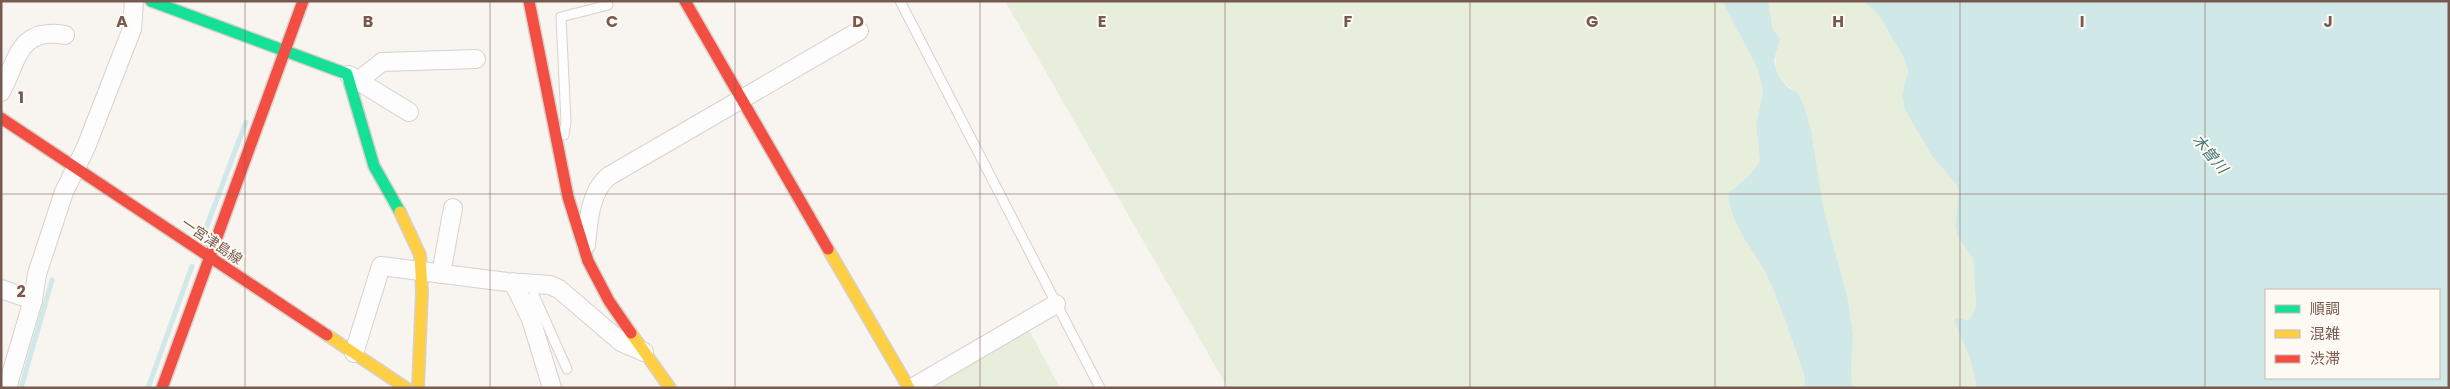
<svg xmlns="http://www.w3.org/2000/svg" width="2450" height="389" font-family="Poppins,'Noto Sans JP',sans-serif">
<rect width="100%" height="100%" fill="#f8f4f0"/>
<g fill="#e7eedb">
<path d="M1005,1H1722L1758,69L1763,92L1756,125L1760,161L1749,176L1728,193C1730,227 1753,247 1767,276C1782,308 1793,344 1805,378L1804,388H1228Z"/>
<path d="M1768,1H1864L1878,14L1903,56L1908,70L1904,85L1905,110L1932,156L1956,184L1959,192L1955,225L1973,258L1976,306L1971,318L1955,324L1970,358L1977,388H1853L1851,372L1853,334L1848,299L1824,211L1811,130L1798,93C1773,79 1772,63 1780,38L1773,30Z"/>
<polygon points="1028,328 1060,388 921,388"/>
</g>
<g fill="#d1e8e8" fill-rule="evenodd">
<path d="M1722,1H1768L1773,30L1780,38L1774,61L1778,75L1787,87L1798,93L1803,104L1811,130L1824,211L1848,299L1853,334L1851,372L1853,388H1804L1805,377C1793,344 1782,308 1767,276C1753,248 1730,226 1728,193L1749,176L1760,161L1756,125L1763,92L1758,69Z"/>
<path d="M1864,1H2449V388H1977L1970,358L1955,324V318L1967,320L1971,318L1976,306L1973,258L1957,235L1955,225L1959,192L1956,184L1932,156L1905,110L1902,95L1908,70L1903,56L1878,14ZM2266,290H2439V378H2266Z"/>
</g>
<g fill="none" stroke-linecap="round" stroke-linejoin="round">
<g stroke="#d1e8e8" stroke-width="5">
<polyline points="203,236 246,122"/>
<polyline points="21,388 52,280"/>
<polyline points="148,388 192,266"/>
</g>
<g stroke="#d8d1cd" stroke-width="11">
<g id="lane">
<polyline points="900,1 1100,388"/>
<polyline points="564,135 566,122 561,17 608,5"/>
<polyline points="534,283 534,295 567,369"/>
</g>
</g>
<g stroke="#d8d1cd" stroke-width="20">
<g id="street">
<polyline points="349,75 409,112"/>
<polyline points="358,81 382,62 476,59"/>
<path d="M1,92C18,60 18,27 65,35"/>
<path d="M586,245C588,222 590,191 609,176L859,31"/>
<polyline points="441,274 453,208"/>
<polyline points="513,282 531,319 552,388"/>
<polyline points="1,289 33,300"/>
<polyline points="354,353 381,266 507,282 550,285 559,289 621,342 644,352"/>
<polyline points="7,388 33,300 37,274 64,192 86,147 132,29 134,1"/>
<polyline points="912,388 1056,304"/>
</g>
</g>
<g stroke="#d8d0cb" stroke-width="14">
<polyline id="fast" points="151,1 347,74 374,166 400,212"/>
</g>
<g stroke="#d8d0cb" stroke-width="14">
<g id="slow">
<polyline points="400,212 420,255 422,291 418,388"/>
<polyline points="828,249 909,388"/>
<polyline points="631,333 670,388"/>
<polyline points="327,335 406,388"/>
</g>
</g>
<g stroke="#d8d0cb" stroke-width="14">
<g id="jam">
<polyline points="529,1 568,197 588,261 609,301 631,333"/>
<polyline points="685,1 828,249"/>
<polyline points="1,118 327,335"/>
<polyline points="162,388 303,1"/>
</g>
</g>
<use href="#lane" stroke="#fefdfd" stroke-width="9"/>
<use href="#street" stroke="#fefdfd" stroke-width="18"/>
<use href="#fast" stroke="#16e098" stroke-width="11"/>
<use href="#slow" stroke="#ffcf43" stroke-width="11"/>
<use href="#jam" stroke="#f24e42" stroke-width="11"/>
</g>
<path fill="none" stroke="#775a4f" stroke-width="1" stroke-opacity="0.55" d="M245,1V388M490,1V388M735,1V388M980,1V388M1225,1V388M1470,1V388M1715,1V388M1960,1V388M2205,1V388M1,194H2449"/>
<g text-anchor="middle" stroke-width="4" stroke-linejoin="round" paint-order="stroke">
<g font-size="14" fill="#775a4f" stroke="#fef9f2">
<text transform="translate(212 241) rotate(34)" y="5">一宮津島線</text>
</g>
<g font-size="15" font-style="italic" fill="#42767b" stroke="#fef9f2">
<text transform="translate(2210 154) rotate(50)" y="5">木曽川</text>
</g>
</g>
<g font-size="16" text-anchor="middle" font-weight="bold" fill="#775a4f" stroke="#fef9f2" stroke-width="4" stroke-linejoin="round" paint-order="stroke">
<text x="122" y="27">A</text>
<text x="368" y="27">B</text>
<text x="612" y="27">C</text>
<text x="858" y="27">D</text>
<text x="1102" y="27">E</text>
<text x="1348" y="27">F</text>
<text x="1592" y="27">G</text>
<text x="1838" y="27">H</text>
<text x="2082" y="27">I</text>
<text x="2328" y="27">J</text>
<text x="21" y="103">1</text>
<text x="21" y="297">2</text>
</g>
<rect width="2450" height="389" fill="none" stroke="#775a4f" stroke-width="5"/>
<rect x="2265" y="289" width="175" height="90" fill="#fef9f2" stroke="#c8b9b1"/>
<rect x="2275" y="305" width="25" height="8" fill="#16e098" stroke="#c8b9b1"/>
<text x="2310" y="314" font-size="15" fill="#775a4f">順調</text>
<rect x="2275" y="330" width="25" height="8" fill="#ffcf43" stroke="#c8b9b1"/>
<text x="2310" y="339" font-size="15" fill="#775a4f">混雑</text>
<rect x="2275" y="355" width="25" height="8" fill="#f24e42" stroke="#c8b9b1"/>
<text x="2310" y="364" font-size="15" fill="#775a4f">渋滞</text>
</svg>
